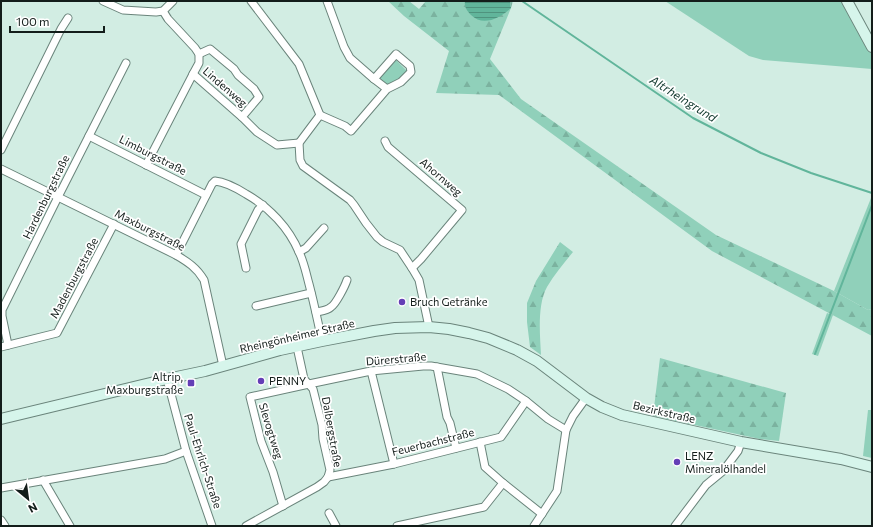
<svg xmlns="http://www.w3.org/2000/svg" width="873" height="527" font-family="Commissioner,sans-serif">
<defs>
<pattern id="forest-firs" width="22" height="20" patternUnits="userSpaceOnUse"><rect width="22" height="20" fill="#90d0ba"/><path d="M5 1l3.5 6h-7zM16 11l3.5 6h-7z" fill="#7bb29f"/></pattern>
<pattern id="water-rules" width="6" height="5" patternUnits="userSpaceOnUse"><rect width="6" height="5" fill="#61b59b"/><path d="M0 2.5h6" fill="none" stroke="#4f937e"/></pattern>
</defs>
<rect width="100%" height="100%" fill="#d2ede3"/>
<g fill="#90d0ba">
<polygon points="665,1 843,1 872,55 872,69 763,60 749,56"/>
<polygon points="395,59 407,71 397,83 386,88 376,79"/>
<polygon points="871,198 872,198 872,309 868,310 834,291"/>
<polygon points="827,313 833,315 818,356 812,354"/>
<polygon points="868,410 872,410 872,458 863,456"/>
</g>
<g fill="url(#forest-firs)">
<polygon points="388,1 409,1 419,9 426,1 465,1 465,5 511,8 510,1 513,1 511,8 490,59 521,99 716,235 834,291 868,310 872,309 872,336 712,251 499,95 436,93 449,51 404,16"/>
<path d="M560,242L573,252C564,263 554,275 547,287C537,305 540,335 541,355L530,347L527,322V303L536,281Z"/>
<polygon points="660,358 786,393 779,441 760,439 653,416"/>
</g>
<path fill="url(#water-rules)" d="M465,1H510L511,8C500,18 483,27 471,15C467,11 464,7 465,1Z"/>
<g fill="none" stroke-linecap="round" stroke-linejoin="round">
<g stroke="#61b59b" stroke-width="2">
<polyline points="522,1 693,118 761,153 811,173 872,193"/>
<polyline points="815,354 872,205"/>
</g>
<g stroke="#6a847b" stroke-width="9">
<g id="street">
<polyline points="103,1 123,10 156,12 163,11 173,1"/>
<polyline points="251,1 299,64 320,115 299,143 300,160 303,166 350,200 354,205 366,223 377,237 383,242 400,250 412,268 419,280 429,327"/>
<polyline points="327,1 344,47 350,58 374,79"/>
<polyline points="199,54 210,49 234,69 238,75 254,89 259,97 242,117 257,132 277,145 299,143"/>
<polyline points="193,74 242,117"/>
<polyline points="320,115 345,126 351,131 387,89 401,82 411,72 410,66 396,54 374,79 387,89"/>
<polyline points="89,136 206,195"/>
<polyline points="385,141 388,147 462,210 421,259 412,268"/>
<polyline points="1,150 61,29 68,18"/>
<polyline points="146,165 193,74 199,63 199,54 195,48 168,19 163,11"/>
<path d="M1,169L176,255C188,262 197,268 204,280L223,366"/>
<polyline points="299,252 306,248 324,228"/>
<path d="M176,255L212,184L215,181C226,182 238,189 246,194C269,207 289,228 299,252C304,262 306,273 309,284C314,303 318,322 322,341"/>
<polyline points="246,268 241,244 258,210 263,205"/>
<polyline points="256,306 311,293"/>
<path d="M316,312C321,311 327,311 331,307C336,304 345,286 347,280"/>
<polyline points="8,345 2,316 2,310 58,197 126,63"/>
<polyline points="1,347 57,333 114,224"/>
<polyline points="437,367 447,417 450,423 456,448"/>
<polyline points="371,371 394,464"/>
<polyline points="167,379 186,451 212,526"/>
<polyline points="480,442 485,467 503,483 542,514"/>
<polyline points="328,477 394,464 501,437 526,401"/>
<polyline points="43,480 70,526"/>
<polyline points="1,488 165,459 186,451"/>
<polyline points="283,506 273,472 261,441 250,397 309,384 371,371 423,366 431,366 477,374 508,389 526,401 548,419 566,430"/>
<polyline points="329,513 336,526"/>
<polyline points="1,520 5,526"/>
<polyline points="246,526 317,487 324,482 328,477 330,470 323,439 322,425 313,389 304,379 297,347"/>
<polyline points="397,526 484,507 503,483"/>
<polyline points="534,526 557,491 566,430 573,416 586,398"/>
<polyline points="675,526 706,485 723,471 738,451 741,442"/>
</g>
</g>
<g stroke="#6a847b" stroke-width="12">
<g id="secondary">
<polyline points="847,1 872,47"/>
<polyline points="1,419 167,379 205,371 280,350 322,341 374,331 395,328 429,327 449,329 469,333 488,338 517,350 537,361 586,398 602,407 622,415 741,442 841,459 872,467"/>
</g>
</g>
<use href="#street" stroke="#fff" stroke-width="7"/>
<use href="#secondary" stroke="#d6f5eb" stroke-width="10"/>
</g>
<g fill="#643eb6" stroke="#fff" stroke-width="1.5">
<circle cx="402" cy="302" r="4"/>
<circle cx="261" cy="381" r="4"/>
<rect x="187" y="379" width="8" height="8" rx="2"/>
<circle cx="677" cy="462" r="4"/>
</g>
<g text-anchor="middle" stroke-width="3.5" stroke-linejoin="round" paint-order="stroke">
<g font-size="11" fill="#131d1a" stroke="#fff">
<text transform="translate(225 87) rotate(41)" y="4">Lindenweg</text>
<text transform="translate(153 155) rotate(27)" y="4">Limburgstraße</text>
<text transform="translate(441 177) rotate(41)" y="4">Ahornweg</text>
<text transform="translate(46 197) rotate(-64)" y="4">Hardenburgstraße</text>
<text transform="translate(150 230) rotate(27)" y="4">Maxburgstraße</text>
<text transform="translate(74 278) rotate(-62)" y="4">Madenburgstraße</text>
<text transform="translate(297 336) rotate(-13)" y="4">Rheingönheimer Straße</text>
<text transform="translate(396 359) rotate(-5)" y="4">Dürerstraße</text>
<text transform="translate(664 412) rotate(13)" y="4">Bezirkstraße</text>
<text transform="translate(271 431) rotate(73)" y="4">Slevogtweg</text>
<text transform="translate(332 432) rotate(80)" y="4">Dalbergstraße</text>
<text transform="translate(433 442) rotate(-14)" y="4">Feuerbachstraße</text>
<text transform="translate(203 461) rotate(72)" y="4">Paul-Ehrlich-Straße</text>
</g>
<g font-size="11" fill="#131d1a" stroke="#fff" text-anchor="start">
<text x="410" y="306">Bruch Getränke</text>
<text x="183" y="381" text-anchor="end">Altrip,<tspan x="183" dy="13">Maxburgstraße</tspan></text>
<text x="269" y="385">PENNY</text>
<text x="685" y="460">LENZ<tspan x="685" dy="13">Mineralölhandel</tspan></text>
</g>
<g font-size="12" font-style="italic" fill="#0e362b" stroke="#fff">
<text transform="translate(683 99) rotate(32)" y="4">Altrheingrund</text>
</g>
</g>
<rect width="873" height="527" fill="none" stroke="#131d1a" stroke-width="4"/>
<g transform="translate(28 499) rotate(151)" stroke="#ffffff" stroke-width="3" paint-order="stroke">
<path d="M0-3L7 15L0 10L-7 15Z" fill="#131d1a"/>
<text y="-6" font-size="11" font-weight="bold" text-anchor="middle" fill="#131d1a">N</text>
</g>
<path d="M10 26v6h94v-6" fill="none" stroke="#131d1a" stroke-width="2"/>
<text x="16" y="26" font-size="12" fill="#131d1a" stroke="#ffffff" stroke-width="3" paint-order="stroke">100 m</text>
</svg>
